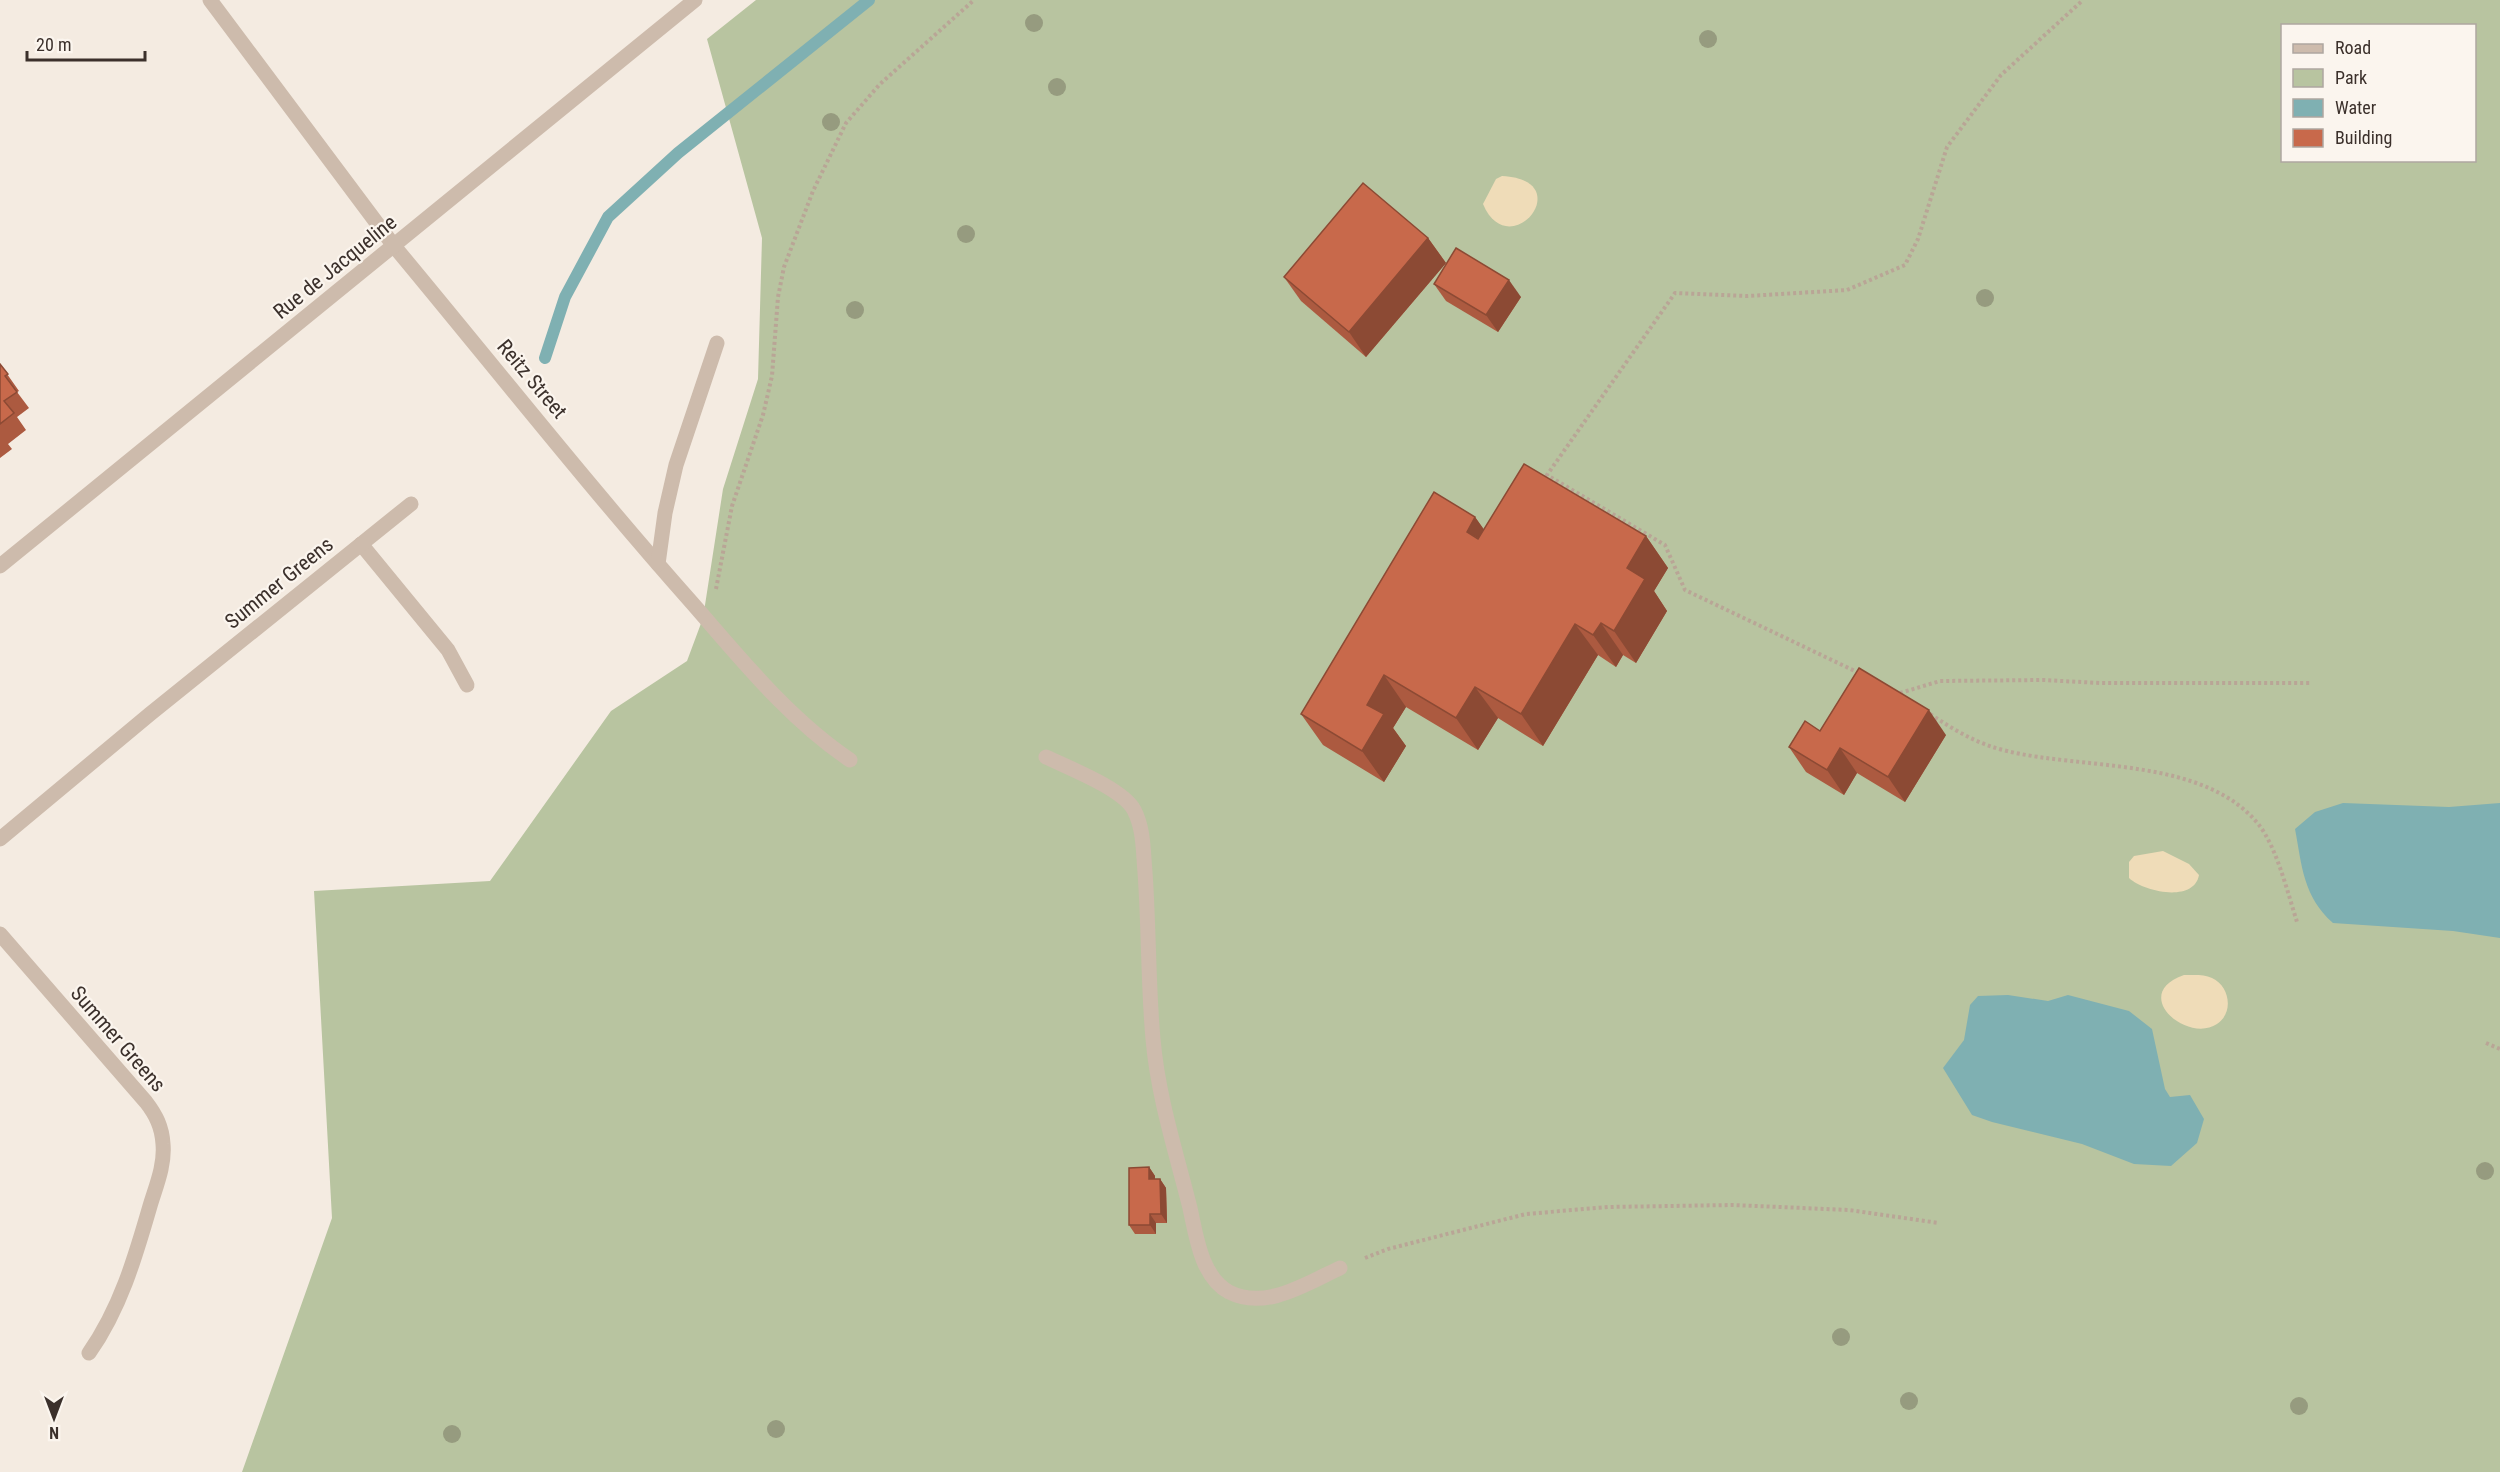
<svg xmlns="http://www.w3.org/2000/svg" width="2500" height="1472" font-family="'Roboto Condensed',sans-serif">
<rect width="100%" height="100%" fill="#f4ebe1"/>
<path fill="#b8c4a0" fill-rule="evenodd" d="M756,0H2500V1472H242L332,1218L314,891L490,881L611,711L687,661L703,618L723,489L758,379L762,238L707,39ZM2282,26H2474V160H2282Z"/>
<g fill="#efdcb8">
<path d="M1502,176C1580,180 1509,266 1483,204L1496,179Z"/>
<path d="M2163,851L2189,864L2199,875C2194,903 2144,892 2129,878V862L2134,856Z"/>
<path d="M2184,975C2194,975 2204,974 2212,978C2230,986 2234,1013 2217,1024C2187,1044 2129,994 2184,975Z"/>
</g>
<g fill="#7fb0b2">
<path d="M2343,803L2449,807L2500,803V938L2453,931L2333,923C2303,896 2302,866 2295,829L2315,812Z"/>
<polygon points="2008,995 2048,1001 2068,995 2129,1011 2152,1029 2165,1089 2170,1097 2190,1095 2204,1119 2197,1143 2171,1166 2134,1164 2082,1144 1992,1122 1972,1115 1943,1068 1964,1040 1970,1005 1978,996"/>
</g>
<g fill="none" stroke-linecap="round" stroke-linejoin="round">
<polyline stroke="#7fb0b2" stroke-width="12" points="545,358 565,297 608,217 678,153 869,0"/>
<g stroke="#b9a596" stroke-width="4" stroke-dasharray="3 3" stroke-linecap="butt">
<polyline points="716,589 732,506 763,415 772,376 778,297 784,267 813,191 846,123 880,84 974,0"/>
<polyline points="1859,673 1685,590 1665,545 1547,475 1675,293 1748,296 1847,290 1905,265 1918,239 1947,147 2001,75 2083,0"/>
<polyline points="1900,693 1940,681 2043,680 2100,683 2310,683"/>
<path d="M1930,714C1956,731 1977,744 2007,751C2084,770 2205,757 2259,825C2277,848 2288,894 2297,922"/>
<polyline points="2486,1043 2500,1049"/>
<polyline points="1365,1258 1388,1249 1526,1214 1608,1207 1733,1205 1849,1210 1939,1223"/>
</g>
<g stroke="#cdbbac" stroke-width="15">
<path d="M394,246C493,365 590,488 693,604C741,659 789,719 850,760"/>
<polyline points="658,564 665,513 676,465 717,343"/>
<path d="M1046,757C1069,768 1123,789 1134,810C1144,829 1143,851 1145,872C1149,928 1148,984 1153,1039C1158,1097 1176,1152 1190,1208C1196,1235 1201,1277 1229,1292C1266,1311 1307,1283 1340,1268"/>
</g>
<g stroke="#cdbbac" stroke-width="15">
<polyline points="210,0 394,246"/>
<polyline points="361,544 448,650 467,685"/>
<polyline points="0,566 695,0"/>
<polyline points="0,839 150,714 411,504"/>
<path d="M0,934L146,1102C156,1115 162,1127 163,1144C165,1165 156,1186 150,1206C135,1258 120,1309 89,1353"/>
</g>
</g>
<g fill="#969b7f">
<circle cx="1034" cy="23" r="9"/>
<circle cx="1708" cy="39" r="9"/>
<circle cx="1057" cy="87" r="9"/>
<circle cx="831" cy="122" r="9"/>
<circle cx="966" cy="234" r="9"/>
<circle cx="1985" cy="298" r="9"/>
<circle cx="855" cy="310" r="9"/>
<circle cx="2485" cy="1171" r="9"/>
<circle cx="1841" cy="1337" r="9"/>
<circle cx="1909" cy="1401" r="9"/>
<circle cx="2299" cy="1406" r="9"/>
<circle cx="776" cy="1429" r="9"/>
<circle cx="452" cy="1434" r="9"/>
</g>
<g fill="#ac5a40">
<polygon points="1428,238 1446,263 1366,357 1301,301 1284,277"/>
<polygon points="1434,284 1521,297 1498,332 1446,301"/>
<polygon points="0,364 19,391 17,392 29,408 17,417 26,430 8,444 12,449 0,458"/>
<polygon points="1475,517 1484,530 1646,536 1668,568 1654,591 1667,611 1636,663 1623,655 1616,667 1598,655 1543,746 1498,718 1478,750 1406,707 1393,728 1406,746 1384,782 1323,745 1301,714"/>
<polygon points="1820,731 1946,735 1905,802 1857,773 1844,795 1806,772 1789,747"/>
<polygon points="1149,1167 1155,1176 1155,1179 1160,1179 1166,1188 1167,1223 1156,1223 1156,1234 1135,1234 1129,1225"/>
</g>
<g fill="#8c4a34">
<polygon points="1428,238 1446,263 1366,357 1349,332"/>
<polygon points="1509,280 1521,297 1498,332 1486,315"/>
<polygon points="1475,517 1498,549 1467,532"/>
<polygon points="1646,536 1668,568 1654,591 1667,611 1636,663 1614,631 1627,568"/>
<polygon points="1601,623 1623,655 1616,667 1593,635"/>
<polygon points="1575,624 1598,655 1543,746 1521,714"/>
<polygon points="1384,675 1406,707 1393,728 1406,746 1384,782 1362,751 1367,705"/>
<polygon points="1475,687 1498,718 1478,750 1456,718"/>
<polygon points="1929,710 1946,735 1905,802 1888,777"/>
<polygon points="1840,748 1857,773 1844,795 1827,770"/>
<polygon points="1149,1167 1155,1176 1155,1188 1149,1179"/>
<polygon points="1160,1179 1166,1188 1167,1223 1161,1214"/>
<polygon points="1150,1214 1156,1223 1156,1234 1150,1225"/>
</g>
<g fill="#c8694b" stroke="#8c4a34" stroke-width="1.5">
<polygon points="1363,183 1428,238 1349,332 1284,277"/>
<polygon points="1456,248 1509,280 1486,315 1434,284"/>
<polygon points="0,364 8,374 5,376 17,392 4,401 14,413 0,424"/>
<polygon points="1524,464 1646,536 1627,568 1645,579 1614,631 1601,623 1593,635 1575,624 1521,714 1475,687 1456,718 1384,675 1367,705 1384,714 1362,751 1301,714 1434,492 1475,517 1467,532 1478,539"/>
<polygon points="1859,668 1929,710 1888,777 1840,748 1827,770 1789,747 1805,721 1820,731"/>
<polygon points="1149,1167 1149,1179 1160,1179 1161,1214 1150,1214 1150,1225 1129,1225 1129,1168"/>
</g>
<g text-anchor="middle" stroke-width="4.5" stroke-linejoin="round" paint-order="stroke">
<g font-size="21" fill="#3b302b" stroke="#fbf5ee">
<text transform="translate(335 267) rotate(-39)" y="7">Rue de Jacqueline</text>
<text transform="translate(532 379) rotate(50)" y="7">Reitz Street</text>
<text transform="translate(279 583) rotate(-39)" y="7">Summer Greens</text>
<text transform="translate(118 1039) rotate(49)" y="7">Summer Greens</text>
</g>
</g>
<rect x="2281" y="24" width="195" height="138" fill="#fbf5ee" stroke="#aea6a0" stroke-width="1.5"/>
<rect x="2293" y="44" width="30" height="9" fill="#cdbbac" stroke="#aea6a0" stroke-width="1.5"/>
<text x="2335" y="54" font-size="18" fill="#3b302b">Road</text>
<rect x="2293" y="69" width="30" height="18" fill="#b8c4a0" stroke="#aea6a0" stroke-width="1.5"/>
<text x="2335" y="84" font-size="18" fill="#3b302b">Park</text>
<rect x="2293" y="99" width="30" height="18" fill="#7fb0b2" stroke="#aea6a0" stroke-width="1.5"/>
<text x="2335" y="114" font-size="18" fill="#3b302b">Water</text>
<rect x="2293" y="129" width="30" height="18" fill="#c8694b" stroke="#aea6a0" stroke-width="1.5"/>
<text x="2335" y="144" font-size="18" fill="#3b302b">Building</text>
<g transform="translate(54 1418) rotate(180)" stroke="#fbf5ee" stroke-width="4.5" paint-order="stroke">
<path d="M0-4.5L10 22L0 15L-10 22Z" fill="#3b302b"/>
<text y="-9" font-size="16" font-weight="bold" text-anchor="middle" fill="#3b302b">N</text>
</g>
<path d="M27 51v9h118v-9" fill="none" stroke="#3b302b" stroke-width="3"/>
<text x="36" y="51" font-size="18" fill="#3b302b" stroke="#fbf5ee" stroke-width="4.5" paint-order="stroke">20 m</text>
</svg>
